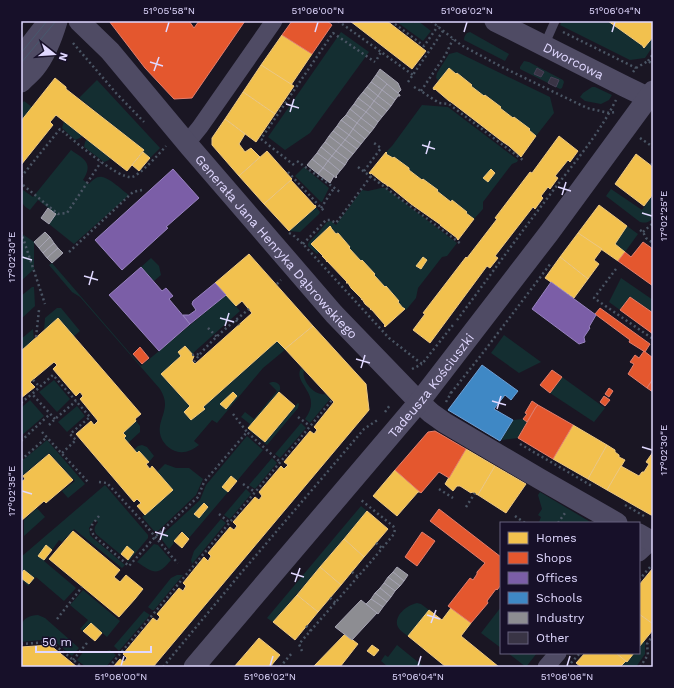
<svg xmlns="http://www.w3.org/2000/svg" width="674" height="688" font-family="'Work Sans',sans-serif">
<rect width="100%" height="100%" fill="#1a1623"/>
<g fill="#142e31">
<polygon points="398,21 411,21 414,23 416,21 418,21 431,31 423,41 397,22"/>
<polygon points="562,21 608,21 643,46 644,48 653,37 653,46 645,58 630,60 560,25"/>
<polygon points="341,32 369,52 310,133 285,150 268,137"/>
<path d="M470,32L509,54L505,61L464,40C464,37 465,35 467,33Z"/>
<polygon points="457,52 550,97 554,113 536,136 529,130 529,129 514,117 513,118 500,108 501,107 486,95 484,96 471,86 472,84 457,73 456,74 449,68 439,81 436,78 437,73 449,54"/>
<polygon points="524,61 529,62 563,80 564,82 562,88 560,89 520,69 520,67"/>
<polygon points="97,80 160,148 150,158 143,152 144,150 79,98"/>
<polygon points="592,87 595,87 612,95 609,100 601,104 585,101 580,97 583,93"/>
<polygon points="24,101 32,107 21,121 21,105"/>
<polygon points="422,105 448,107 518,160 517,162 512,164 483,202 483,209 474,219 466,213 467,212 452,200 451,201 437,191 438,190 423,179 422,180 409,170 409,168 394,157 393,158 386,154 386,152 392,146"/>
<polygon points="64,121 82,136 80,138 75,140 62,128"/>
<polygon points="87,139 110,158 109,160 104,162 84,147 85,142"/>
<path d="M71,150C84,159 94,163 83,180L89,184C93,180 97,176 102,177C110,178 123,191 129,195L74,244L49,224L56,214L38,200L30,210C21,205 20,200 23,190L33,197Z"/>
<polygon points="304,167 329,188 322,202 321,202 295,176"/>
<polygon points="381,188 385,188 457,243 447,256 442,257 418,288 416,298 406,310 404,308 403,308 398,302 399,301 386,287 385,287 374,275 375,274 362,260 361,261 349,248 350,247 338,233 336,234 331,228 331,226 311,244 319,252 317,254 308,246 308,244 309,242 317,234 327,222 331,221 336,225 362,190 368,191"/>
<path d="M611,189L642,210L653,194V221L651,220C647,223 645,223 640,222L606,196Z"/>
<polygon points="316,207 320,212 319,214 300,232 289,231"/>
<polygon points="627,226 638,234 625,252 615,244"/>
<polygon points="21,233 34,242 34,269 21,281"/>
<polygon points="151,258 159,266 161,275 154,281 141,267"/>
<path d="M52,263L141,366L226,295L240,311L192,354L184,346L178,352L181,356L161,374L190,406L184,412L191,420L204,409L203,407L277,341L284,349H286L263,368L217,423L212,420L194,441L199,445C191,451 184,454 175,451C165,447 158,437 160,426C161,419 165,412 165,404C165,399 163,394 160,389L80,297L72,292L49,265Z"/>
<polygon points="621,278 653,300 653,313 630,297 620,310 609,302"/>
<polygon points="32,287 34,287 35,306 21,319 21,296"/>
<polygon points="57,308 61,308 80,331 74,336 44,330 45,318"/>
<polygon points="33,329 34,340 21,351 21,339"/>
<polygon points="504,335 541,362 519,373 491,353"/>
<path d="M301,368L304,370C301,380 314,396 325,394L330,399L310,423L305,419C324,394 292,384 301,368Z"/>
<polygon points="562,377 605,408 594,422 550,393"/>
<polygon points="54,380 70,399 57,412 39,392"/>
<path d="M272,382C277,382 281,384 280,390L248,428L265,442L297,404L298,403L299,404L298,408L267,445L247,428L250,424L241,417L245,412L254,419L277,391L269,383Z"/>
<polygon points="30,400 44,416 21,436 21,408"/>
<polygon points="77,406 85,416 67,432 58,422"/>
<polygon points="523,419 527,422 518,438 501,440 513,420"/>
<polygon points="136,421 140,426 140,432 128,443 124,438 126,436 123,433"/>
<polygon points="301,423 306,428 280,458 275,454"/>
<polygon points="247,436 263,450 237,481 231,476 228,492 189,538 181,531 173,542 174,543 169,549 160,537 200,500 206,485"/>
<polygon points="47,440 85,484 68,498 62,491 75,481 49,453 22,476 23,460"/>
<polygon points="142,445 147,447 154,456 149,462 139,451 137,453 134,450 138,446"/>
<polygon points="272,458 277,463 255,489 249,485"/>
<polygon points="165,464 176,468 189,468 203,479 196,495 158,531 154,531 142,517 173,490 157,472"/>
<path d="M105,485L148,535V538L128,562L127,561L134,552L127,547L121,554H120L96,534C93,529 95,526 98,522L95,519L89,528L90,535L93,538L125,565L122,568L74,529L62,542L59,540L44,561L76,588L64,601L36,577L28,586L21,579V557Z"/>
<polygon points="246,489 251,494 230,519 224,515"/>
<polygon points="540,492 592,523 539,523 539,522 541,517 538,515 542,509 538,495"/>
<polygon points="361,506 367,511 273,622 267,618"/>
<polygon points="37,508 45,517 24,536 24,520"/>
<polygon points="221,519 226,523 192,564 191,560 194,551"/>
<path d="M154,544L158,545L171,560C157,577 154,573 137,562Z"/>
<polygon points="177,575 183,575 154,610 152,610 148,607 171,578"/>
<polygon points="83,590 120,621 107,637 91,623 83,631 80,629 88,620 70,605"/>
<path d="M417,603L421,604L429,610L408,636C405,634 400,631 398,627C393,616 407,605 417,603Z"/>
<polygon points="501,607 501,648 481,633"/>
<polygon points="144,611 150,615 119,651 114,646"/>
<path d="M38,615L45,618L79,648L72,656L52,639L21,642C20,626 20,616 38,615Z"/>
<polygon points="645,640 645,654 636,667 620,667 626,661 627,662 634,653 639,653 639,647"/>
<polygon points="397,645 424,667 388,667 381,661 385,655 388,657"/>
<path d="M110,650L116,655L106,667H86L77,660L84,651C94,654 100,653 110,650Z"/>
<polygon points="508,653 537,653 526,667"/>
</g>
<g fill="#f2c14e" stroke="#edc883">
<polygon points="350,21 387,21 426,51 412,69"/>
<polygon points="608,21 653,21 653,37 644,48 643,47 643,46"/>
<polygon points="282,35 312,54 291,85 261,65"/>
<polygon points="261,65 294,86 275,114 243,92"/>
<polygon points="449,68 456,74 457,73 472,85 471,86 484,96 485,95 501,107 500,108 513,118 514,117 530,129 529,130 536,136 521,157 509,146 503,142 451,102 449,101 435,89 434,90 433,88"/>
<polygon points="55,78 66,87 66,89 144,150 127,171 56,115 50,122 53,125 21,165 21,121"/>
<polygon points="243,92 275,114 256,142 225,119"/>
<polygon points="225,119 245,134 239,144 245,152 251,148 260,157 239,176 212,145 212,138"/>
<polygon points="559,136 578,151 570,162 568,160 555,176 558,178 550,189 548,187 541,196 543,198 535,209 533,207 495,256 498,258 490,268 487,266 430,343 413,330 425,314 423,313 466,257 467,258 497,219 495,218 530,172 532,173"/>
<polygon points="267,151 292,179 264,204 239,176"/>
<polygon points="143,152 150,158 139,171 132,165"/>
<polygon points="386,152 387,153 386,154 393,158 394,157 409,168 409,170 422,180 423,179 438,190 437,191 451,202 452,200 467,212 466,213 474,219 458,240 457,239 457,238 440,225 441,225 411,204 389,186 387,186 387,185 382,182 371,173 371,174 369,173"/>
<polygon points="636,154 653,167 653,194 644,206 615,184"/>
<polygon points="491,169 495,173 488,182 483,178"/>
<polygon points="291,180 315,206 315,205 316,207 289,231 264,204"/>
<polygon points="599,205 627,226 615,244 625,252 618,261 578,233"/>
<polygon points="330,226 331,227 331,228 336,234 338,233 350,247 349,248 361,261 362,260 375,274 374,275 385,287 386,286 399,301 398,302 403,308 404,308 405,309 385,327 384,326 385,325 372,310 370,309 371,309 365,304 362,299 362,300 361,298 351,288 348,283 346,283 347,282 327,261 327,262 326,260 322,256 323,256 311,244"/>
<polygon points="578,233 602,249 594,260 599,264 588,279 560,257"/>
<polygon points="249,254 313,326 285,349 277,341 203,407 205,409 191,420 184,412 190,406 161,374 181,356 178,352 185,346 194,356 192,361 195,364 252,313 242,301 236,306 215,283"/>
<polygon points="423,257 427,260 421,269 416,266"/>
<polygon points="560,257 588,279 574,298 545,278"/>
<polygon points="58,318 141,414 135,419 136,421 123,433 126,436 124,438 137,453 139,451 149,462 146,464 150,469 152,466 173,490 145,515 137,506 141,503 137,499 134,502 76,434 91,421 94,425 98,421 80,399 83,396 80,392 76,396 53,369 57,365 54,362 30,382 35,387 21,398 21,351"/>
<polygon points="313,326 366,384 369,410 153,667 115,667 114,666 120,659 124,662 127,658 123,654 153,618 157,621 160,617 157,614 179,588 183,591 186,586 183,583 204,557 208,561 211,556 208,553 230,527 234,530 237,526 233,522 255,497 259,500 262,496 259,492 281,466 284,469 288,465 284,462 310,431 314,434 317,430 314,427 334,402 285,349"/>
<polygon points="233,392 237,396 226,409 220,404"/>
<polygon points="279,392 295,406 265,442 248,428"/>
<polygon points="573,425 607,445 588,479 553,459"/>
<polygon points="607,445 615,450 615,452 619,455 619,457 625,460 607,490 588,479"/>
<polygon points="466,449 495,466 478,495 472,492 471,493 460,486 457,486 453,491 445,484"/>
<polygon points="653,452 653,515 651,515 607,490 621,466 639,476 642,472 644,472 649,464 646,462"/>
<polygon points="49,454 73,480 46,503 44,501 21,521 21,482 25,479 23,476"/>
<polygon points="495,466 526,484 506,513 478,495"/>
<polygon points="395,470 420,492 418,492 397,516 373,496"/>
<polygon points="231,476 237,481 228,492 222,487"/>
<polygon points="204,503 208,507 199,518 194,514"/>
<polygon points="367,511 388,529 364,557 344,539"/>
<polygon points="73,531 120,570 114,577 120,582 126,575 143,589 135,599 119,617 49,559"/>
<polygon points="182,532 189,539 182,548 174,541"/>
<polygon points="344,539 364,557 341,585 320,567"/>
<polygon points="46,545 52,550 44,560 38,556"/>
<polygon points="127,546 134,552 128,560 121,554"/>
<polygon points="320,567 341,585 318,612 297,595"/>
<polygon points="653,568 653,624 639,614 639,585"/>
<polygon points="24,570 34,578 29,584 21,578 21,574"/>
<polygon points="297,595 318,612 295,640 273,622"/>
<polygon points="451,608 471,623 461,636 499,667 446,667 408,636 429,610 442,620"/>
<polygon points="639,614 653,624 653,630 639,647"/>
<polygon points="91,623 102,633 95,641 83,631"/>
<polygon points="345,634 358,644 340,667 315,667 314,666"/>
<polygon points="259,638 280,655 270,667 234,667"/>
<polygon points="50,645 77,667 21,667 21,647"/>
<polygon points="372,645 379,650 374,656 367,651"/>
<polygon points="585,653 616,653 626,661 620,667 581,667 576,663"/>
<polygon points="616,653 634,653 627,662"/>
</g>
<g fill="#e4572e" stroke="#e37e6d">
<polygon points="109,21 189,21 194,28 199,21 245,21 192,98 174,99 145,68"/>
<polygon points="292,21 327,21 332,25 312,54 282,35"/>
<polygon points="643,242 653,249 653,286 618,261 625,252 631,257"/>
<polygon points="630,297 653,313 653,334 620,310"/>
<polygon points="600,308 650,344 645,352 629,342 630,340 595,314"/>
<polygon points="140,347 149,358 142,364 133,354"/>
<polygon points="644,351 653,358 653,379 647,388 628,374 634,364 630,362 635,355 639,358"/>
<polygon points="552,370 562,377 550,393 540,385"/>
<polygon points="653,379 653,392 647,388"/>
<polygon points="609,388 613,391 609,397 605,394"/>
<polygon points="604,396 610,400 605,406 600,402"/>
<polygon points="532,401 538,405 536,407 527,422 523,419 527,414 525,413"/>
<polygon points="538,405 573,425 553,459 518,438 536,407"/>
<polygon points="435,431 466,449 449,478 439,472 421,493 395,470 428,432"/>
<polygon points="439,509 501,557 501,585 497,590 496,589 487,601 488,603 471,623 448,606 470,578 473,580 477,574 477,572 485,563 430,521"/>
<polygon points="422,532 435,541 417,566 405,557"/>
</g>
<g fill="#7b5ea7" stroke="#9983c1">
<polygon points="173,169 199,198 166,227 168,228 122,270 95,240"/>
<polygon points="141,267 162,291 166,288 173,296 169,299 190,324 159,351 109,295"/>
<polygon points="551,282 596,315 589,327 590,328 584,337 585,342 579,344 532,309"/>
<polygon points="215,283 226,295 190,324 183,315 189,315 196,310 192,304 193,301"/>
</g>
<polygon fill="#3f88c5" stroke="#6fa0d6" points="482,365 518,391 511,400 505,395 494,409 513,420 500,441 448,410"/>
<g fill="#8d8d92" stroke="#a6a4b3">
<polygon points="380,69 398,83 401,90 398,93 376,75"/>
<polygon points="376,75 387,84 382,90 371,82"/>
<polygon points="371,82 382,90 378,96 367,87"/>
<polygon points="387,84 400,95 400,96 398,96 395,100 382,90"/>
<polygon points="367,87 378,96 374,101 363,92"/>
<polygon points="382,90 395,100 391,106 378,96"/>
<polygon points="363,92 374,101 370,107 358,98"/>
<polygon points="378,96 391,106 387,111 374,101"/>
<polygon points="358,98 370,107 366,112 354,104"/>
<polygon points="374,101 387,111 382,117 370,107"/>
<polygon points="354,104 366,112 361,118 350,109"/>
<polygon points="370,107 382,117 378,122 366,112"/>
<polygon points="350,109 361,118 357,123 346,115"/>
<polygon points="366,112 378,122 374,128 361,118"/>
<polygon points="346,115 357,123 353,129 341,120"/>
<polygon points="361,118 374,128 370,133 357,123"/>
<polygon points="341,120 353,129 349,135 337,126"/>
<polygon points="357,123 370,133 365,139 353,129"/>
<polygon points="337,126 349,135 345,140 333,131"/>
<polygon points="353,129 365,139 361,144 349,135"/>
<polygon points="333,131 345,140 341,145 329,136"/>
<polygon points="349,135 361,144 357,149 345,140"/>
<polygon points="329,136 341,145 336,151 325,142"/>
<polygon points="345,140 357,149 353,154 341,145"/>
<polygon points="325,142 336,151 332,156 321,147"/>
<polygon points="341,145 353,154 348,160 336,151"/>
<polygon points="321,147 332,156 328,161 317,153"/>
<polygon points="336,151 348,160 345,165 332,156"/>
<polygon points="317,153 328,161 323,168 312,159"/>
<polygon points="332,156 345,165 340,171 328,161"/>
<polygon points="312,159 323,168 318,174 307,165"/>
<polygon points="328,161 340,171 336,176 337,177 336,178 323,168"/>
<polygon points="323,168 334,176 330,183 318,174"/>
<polygon points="48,208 56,214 49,224 41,218"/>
<polygon points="45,232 50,237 39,248 34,242"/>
<polygon points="50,237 54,243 43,253 39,248"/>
<polygon points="54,243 58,248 47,258 43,253"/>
<polygon points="58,248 63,253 52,263 47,258"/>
<polygon points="397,567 408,575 404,581 393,572"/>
<polygon points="393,572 404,581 400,586 388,577"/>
<polygon points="388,577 400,586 395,591 384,583"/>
<polygon points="384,583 395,591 391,597 380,588"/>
<polygon points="380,588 391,597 387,602 375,593"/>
<polygon points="375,593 387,602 383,607 371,599"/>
<polygon points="371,599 383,607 378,614 366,604"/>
<polygon points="361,600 377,613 352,640 335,627"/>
</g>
<g fill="#393445" stroke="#474157">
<polygon points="537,68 544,72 541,77 534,74"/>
<polygon points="551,77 559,80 556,87 548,83"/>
</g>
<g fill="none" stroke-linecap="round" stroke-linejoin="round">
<g stroke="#4a5564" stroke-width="2.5" stroke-dasharray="2 3" stroke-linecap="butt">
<polyline points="338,21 413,75"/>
<polyline points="391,21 424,46 438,26"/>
<polyline points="414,21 415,21"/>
<polyline points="431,21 461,45 502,67 587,108 609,113 616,112"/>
<polyline points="21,24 24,21"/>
<polyline points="563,32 636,68"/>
<polyline points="73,43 116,93 144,122"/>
<polyline points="377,59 381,52"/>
<polyline points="648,61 653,54"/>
<polyline points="633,72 636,68 648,61 653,64"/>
<polyline points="408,82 443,31"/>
<polyline points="414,87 421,91 439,103 449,104 524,161"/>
<polyline points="421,91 446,54 453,39"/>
<polyline points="640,138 653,147"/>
<polyline points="297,161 340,192"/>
<polyline points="294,165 261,139 333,33 375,62"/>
<polyline points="651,165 653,163"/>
<polyline points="358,167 461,244"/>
<polyline points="364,171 381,148 374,143"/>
<polyline points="288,172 325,212"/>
<path d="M21,177L60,129C72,139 119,180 132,177C140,175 160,153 166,146"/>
<polyline points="23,185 58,214 67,213 101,162"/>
<polyline points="321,208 334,188"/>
<polyline points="640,230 643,232 646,238 653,243"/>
<polyline points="21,232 45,304"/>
<polyline points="643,232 653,223"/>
<polyline points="289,233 293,235 303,244 389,338 422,364 453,325"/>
<polyline points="303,244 326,220 330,220 336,223 371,176"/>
<polyline points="69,252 133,192 142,190"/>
<polyline points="616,269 594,298 653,339"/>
<polyline points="277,284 281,280"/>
<polyline points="236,320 239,325"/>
<path d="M457,320C487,280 516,239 546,200C571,166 597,138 616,100"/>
<polyline points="208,328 217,337"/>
<polyline points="36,337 39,310"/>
<polyline points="192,355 197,354 199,355"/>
<path d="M194,362C208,342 230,325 249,309"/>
<polyline points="412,369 422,364"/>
<polyline points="33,380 40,387"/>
<polyline points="451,393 482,354 551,263"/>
<polyline points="446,402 451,393 450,392"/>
<polyline points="21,403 32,394"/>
<polyline points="385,412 390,405"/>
<polyline points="233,414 247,432"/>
<polyline points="298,417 310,426"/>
<polyline points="55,419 32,394 53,375 90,417 70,434 76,440 62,453"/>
<polyline points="49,425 55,419 76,401"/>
<polyline points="42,432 88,482"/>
<polyline points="21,441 50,414"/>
<polyline points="520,444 592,486"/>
<polyline points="21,460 47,437"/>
<polyline points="99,482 107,483 142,521 173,558 178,563"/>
<polyline points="243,484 255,492"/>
<polyline points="439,489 453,498"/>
<polyline points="625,505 644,516"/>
<polyline points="466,507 475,493"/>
<polyline points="219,514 230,523"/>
<polyline points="99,516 92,525 91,530 94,536 129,566 155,537 198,497 204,482 247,432 280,462"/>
<polyline points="515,516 525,523"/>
<polyline points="558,523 565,513"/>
<polyline points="376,543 382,548"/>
<polyline points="352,572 358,577"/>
<polyline points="639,580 651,566"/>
<polyline points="330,598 336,603"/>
<polyline points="57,619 82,587"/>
<polyline points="306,626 311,631"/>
<polyline points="21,644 51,642 82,667"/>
<polyline points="302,651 299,644 369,564 394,534 395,529 393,526 361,500"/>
<polyline points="73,660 87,643"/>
<polyline points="571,663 580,653"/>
<polyline points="109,667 332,400"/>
<polyline points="163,667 241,573 364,429 379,419"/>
<polyline points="280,667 292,653"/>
<polyline points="640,667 648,655 647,644 653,635"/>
</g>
<polyline stroke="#4f4b64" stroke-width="9" points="544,46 555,21"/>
<g stroke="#4f4b64" stroke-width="17">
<polyline points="187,143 200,127 274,21"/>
<polyline points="639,553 653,540"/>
<polyline points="546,667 558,653"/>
</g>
<g stroke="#4f4b64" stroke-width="21">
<path id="s1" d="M79,21L110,51L190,147L334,314L419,402L431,413L445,423L540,479L617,523"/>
<path id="s2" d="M495,21L624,86L653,100"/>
<polyline points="21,57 49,21"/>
<path d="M21,82C26,77 31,73 35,68C46,54 52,38 57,21"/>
<polyline points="639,534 653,542"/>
<path id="s3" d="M194,667L419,402L549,233L653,91"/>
</g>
<g stroke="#48596e" stroke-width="1">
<polyline points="21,53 47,21"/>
<polyline points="21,63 56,21"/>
</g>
</g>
<path fill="none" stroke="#e0d8ff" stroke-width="1.5" d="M166,32L169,22M315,32L318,22M464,32L467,22M612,32L615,22M150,62L163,66M154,71L159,57M286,104L299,108M290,112L294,99M422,145L435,149M426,154L430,141M558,187L571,191M562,195L566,182M642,213L652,216M22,257L32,260M84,276L98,280M89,285L93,271M220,318L234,322M225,326L229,313M356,359L370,363M361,368L365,355M492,401L506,405M497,409L501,396M642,447L652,450M22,491L32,494M155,532L168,536M160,540L164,527M291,573L304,577M295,582L300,568M427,615L440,619M431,623L436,610M121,666L124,656M270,666L273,656M418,666L421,656M567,666L570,656"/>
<g text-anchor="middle" stroke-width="4" stroke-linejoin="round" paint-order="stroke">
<g font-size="13" fill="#e0d8ff" stroke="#171029">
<text dy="5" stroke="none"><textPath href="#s2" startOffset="88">Dworcowa</textPath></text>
<text dy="5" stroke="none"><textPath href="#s1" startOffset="300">Generała Jana Henryka Dąbrowskiego</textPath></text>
<text dy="5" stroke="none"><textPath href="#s3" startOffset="368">Tadeusza Kościuszki</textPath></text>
</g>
</g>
<rect width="674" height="688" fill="none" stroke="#171029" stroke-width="44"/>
<rect x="500" y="522" width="140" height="132" fill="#171029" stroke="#67607f"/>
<rect x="508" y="532" width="20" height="12" fill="#f2c14e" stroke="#67607f"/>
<text x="536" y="542" font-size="12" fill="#e0d8ff">Homes</text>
<rect x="508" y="552" width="20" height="12" fill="#e4572e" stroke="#67607f"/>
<text x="536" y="562" font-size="12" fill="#e0d8ff">Shops</text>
<rect x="508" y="572" width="20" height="12" fill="#7b5ea7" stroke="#67607f"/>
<text x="536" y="582" font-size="12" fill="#e0d8ff">Offices</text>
<rect x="508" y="592" width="20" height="12" fill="#3f88c5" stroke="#67607f"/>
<text x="536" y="602" font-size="12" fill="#e0d8ff">Schools</text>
<rect x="508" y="612" width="20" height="12" fill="#8d8d92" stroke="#67607f"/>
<text x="536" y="622" font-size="12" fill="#e0d8ff">Industry</text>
<rect x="508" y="632" width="20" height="12" fill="#393445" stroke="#67607f"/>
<text x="536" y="642" font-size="12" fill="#e0d8ff">Other</text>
<g transform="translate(54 54) rotate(107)" stroke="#171029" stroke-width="3" paint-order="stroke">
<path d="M0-3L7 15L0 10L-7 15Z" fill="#e0d8ff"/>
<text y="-6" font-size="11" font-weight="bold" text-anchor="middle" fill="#e0d8ff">N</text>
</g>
<path d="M36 646v6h115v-6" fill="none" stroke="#e0d8ff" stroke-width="2"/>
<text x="42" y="646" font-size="12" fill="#e0d8ff" stroke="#171029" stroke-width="3" paint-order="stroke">50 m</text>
<rect x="22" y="22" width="630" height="644" fill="none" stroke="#e0d8ff" stroke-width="1.5"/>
<g font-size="10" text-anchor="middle" fill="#e0d8ff">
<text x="169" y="14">51°05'58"N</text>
<text x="318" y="14">51°06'00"N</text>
<text x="467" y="14">51°06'02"N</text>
<text x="615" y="14">51°06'04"N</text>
<text transform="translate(663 216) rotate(-90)" y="4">17°02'25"E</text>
<text transform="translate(11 257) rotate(-90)" y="4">17°02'30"E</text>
<text transform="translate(663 450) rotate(-90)" y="4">17°02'30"E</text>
<text transform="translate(11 491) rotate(-90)" y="4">17°02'35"E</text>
<text x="121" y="680">51°06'00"N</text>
<text x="270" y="680">51°06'02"N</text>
<text x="418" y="680">51°06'04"N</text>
<text x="567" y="680">51°06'06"N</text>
</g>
</svg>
